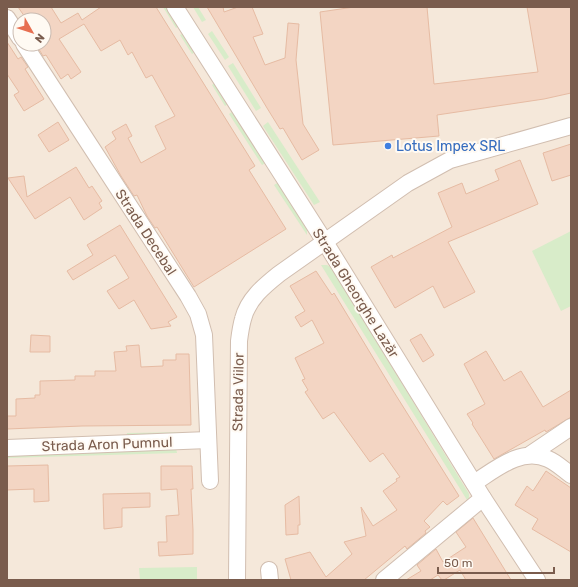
<svg xmlns="http://www.w3.org/2000/svg" width="578" height="587" font-family="Rubik,sans-serif">
<rect width="100%" height="100%" fill="#fdf6ec"/>
<path fill="#f5e8da" fill-rule="evenodd" d="M7,7H571V580H7ZM20,20H44V44H20Z"/>
<g fill="#d8ecc9">
<polygon points="163,7 170,7 182,24 176,28"/>
<polygon points="193,7 198,7 206,20 202,22"/>
<polygon points="212,31 229,57 225,60 208,34"/>
<polygon points="186,32 197,51 192,54 180,35"/>
<polygon points="233,63 261,108 256,111 228,66"/>
<polygon points="216,82 230,103 225,106 212,85"/>
<polygon points="235,110 267,162 262,165 229,114"/>
<polygon points="268,122 320,202 314,205 263,126"/>
<polygon points="279,182 307,226 307,235 274,185"/>
<polygon points="571,231 571,306 561,311 532,251"/>
<polygon points="321,265 327,265 332,268 469,494 469,498 467,500"/>
<polygon points="191,432 193,433 193,435 126,438 127,433"/>
<polygon points="176,448 177,453 7,458 7,453"/>
<polygon points="197,567 197,580 140,580 139,568"/>
</g>
<g fill="#f3d5c3" stroke="#e6bba3">
<polygon points="18,7 51,7 61,23 78,13 82,20 101,7 156,7 255,166 249,170 286,229 194,287 157,227 155,228 147,216 137,195 134,196 121,176 105,147 116,139 112,132 126,124 132,136 128,138 141,163 166,149 155,126 175,116 152,75 146,78 132,52 128,55 120,40 101,51 84,24 59,39 81,72 71,79 68,74 61,79 46,55 43,56 37,46 39,44 44,44 44,20 27,20"/>
<polygon points="207,7 223,7 224,12 238,7 252,7 263,34 253,37 265,65 285,58 288,23 299,24 296,60 303,124 319,150 302,160 283,128 280,129 267,108"/>
<polygon points="354,7 427,7 434,84 538,72 527,7 571,7 571,93 544,99 437,115 439,136 333,145 320,12"/>
<polygon points="7,42 18,59 21,57 28,67 25,69 44,99 24,111 14,95 19,92 7,74"/>
<polygon points="58,122 69,140 49,152 38,135"/>
<polygon points="571,144 571,175 552,181 543,153"/>
<polygon points="520,160 538,204 448,242 475,292 444,308 433,286 395,308 371,267 392,255 393,258 452,227 438,193 462,183 466,194 499,180 495,170"/>
<polygon points="76,167 89,188 92,186 102,201 99,203 102,208 84,220 70,197 35,219 8,178 24,176 27,197"/>
<polygon points="120,225 177,317 168,322 171,326 151,329 134,300 119,309 107,291 129,278 115,255 73,280 67,271 93,255 87,245"/>
<polygon points="316,271 332,295 334,293 392,389 459,496 447,505 443,501 424,521 430,527 425,531 426,533 407,549 405,546 364,580 291,580 285,559 310,552 326,577 352,554 344,542 366,536 361,507 373,526 397,510 383,491 397,481 396,479 400,477 383,453 370,462 334,412 323,419 305,392 308,390 302,380 305,379 295,358 324,343 312,320 301,327 295,317 305,311 290,286"/>
<polygon points="421,334 434,355 423,362 410,340"/>
<polygon points="31,335 50,336 50,352 30,352"/>
<polygon points="139,345 141,367 163,366 163,360 176,360 176,354 189,354 191,425 82,426 7,429 7,416 16,416 16,399 35,398 35,395 40,395 40,381 75,380 75,376 95,376 95,371 116,371 114,352 127,351 126,346"/>
<polygon points="486,351 504,381 521,371 543,407 571,390 571,417 546,432 545,430 494,459 472,424 473,423 467,414 485,404 464,364"/>
<polygon points="48,465 49,501 34,502 34,489 7,490 7,466"/>
<polygon points="161,466 192,466 193,489 191,489 193,530 193,554 159,556 158,542 167,542 166,516 179,515 177,489 161,490"/>
<polygon points="546,471 571,488 571,552 532,529 538,519 515,505 527,486 533,491"/>
<polygon points="150,493 150,507 122,508 122,527 104,529 103,494"/>
<polygon points="299,496 300,525 298,525 298,534 286,535 285,505"/>
<polygon points="473,518 511,580 466,580 460,570 444,580 442,580 438,575 430,580 406,580 421,571 417,565 436,549 443,562 466,547 456,532"/>
</g>
<g fill="none" stroke-linecap="round" stroke-linejoin="round">
<g stroke="#d1beb0" stroke-width="18">
<g id="minor">
<polyline points="175,7 325,242 483,498 537,580"/>
<polyline points="7,18 20,38"/>
<polyline points="24,44 188,296 198,314 204,335 210,481"/>
<polyline points="7,448 208,440"/>
<polyline points="531,454 571,427"/>
<path d="M474,483C496,469 521,447 548,459C556,462 564,470 571,475"/>
<polyline points="269,570 270,580"/>
<path d="M237,580L239,341C240,333 241,326 243,319C248,299 264,286 279,274L408,183L450,160L571,126"/>
<polyline points="384,580 483,498"/>
</g>
</g>
<use href="#minor" stroke="#fff" stroke-width="16"/>
</g>
<circle fill="#3f7fe0" stroke="#fffaf3" stroke-width="1.5" cx="388" cy="146" r="4"/>
<g text-anchor="middle" stroke-width="4" stroke-linejoin="round" paint-order="stroke">
<g font-size="14" fill="#366cbe" stroke="#fffaf3" text-anchor="start">
<text x="396" y="151">Lotus Impex SRL</text>
</g>
<g font-size="14" fill="#7a5c4d" stroke="#fffaf3">
<text transform="translate(146 232) rotate(57)" y="5">Strada Decebal</text>
<text transform="translate(356 293) rotate(58)" y="5">Strada Gheorghe Lazăr</text>
<text transform="translate(238 392) rotate(-89)" y="5">Strada Viilor</text>
<text transform="translate(107 444) rotate(-2)" y="5">Strada Aron Pumnul</text>
</g>
</g>
<rect width="578" height="587" fill="none" stroke="#7a5c4d" stroke-width="16"/>
<g transform="translate(32 32) rotate(129)"><circle r="19" fill="#fffaf3" stroke="#cabbb1"/>
<path d="M0-3L7 15L0 10L-7 15Z" fill="#e76f51"/>
<text y="-6" font-size="11" font-weight="bold" text-anchor="middle" fill="#7a5c4d">N</text>
</g>
<path d="M438 567v6h116v-6" fill="none" stroke="#7a5c4d" stroke-width="2"/>
<text x="444" y="567" font-size="12" fill="#7a5c4d" stroke="#fffaf3" stroke-width="3" paint-order="stroke">50 m</text>
</svg>
